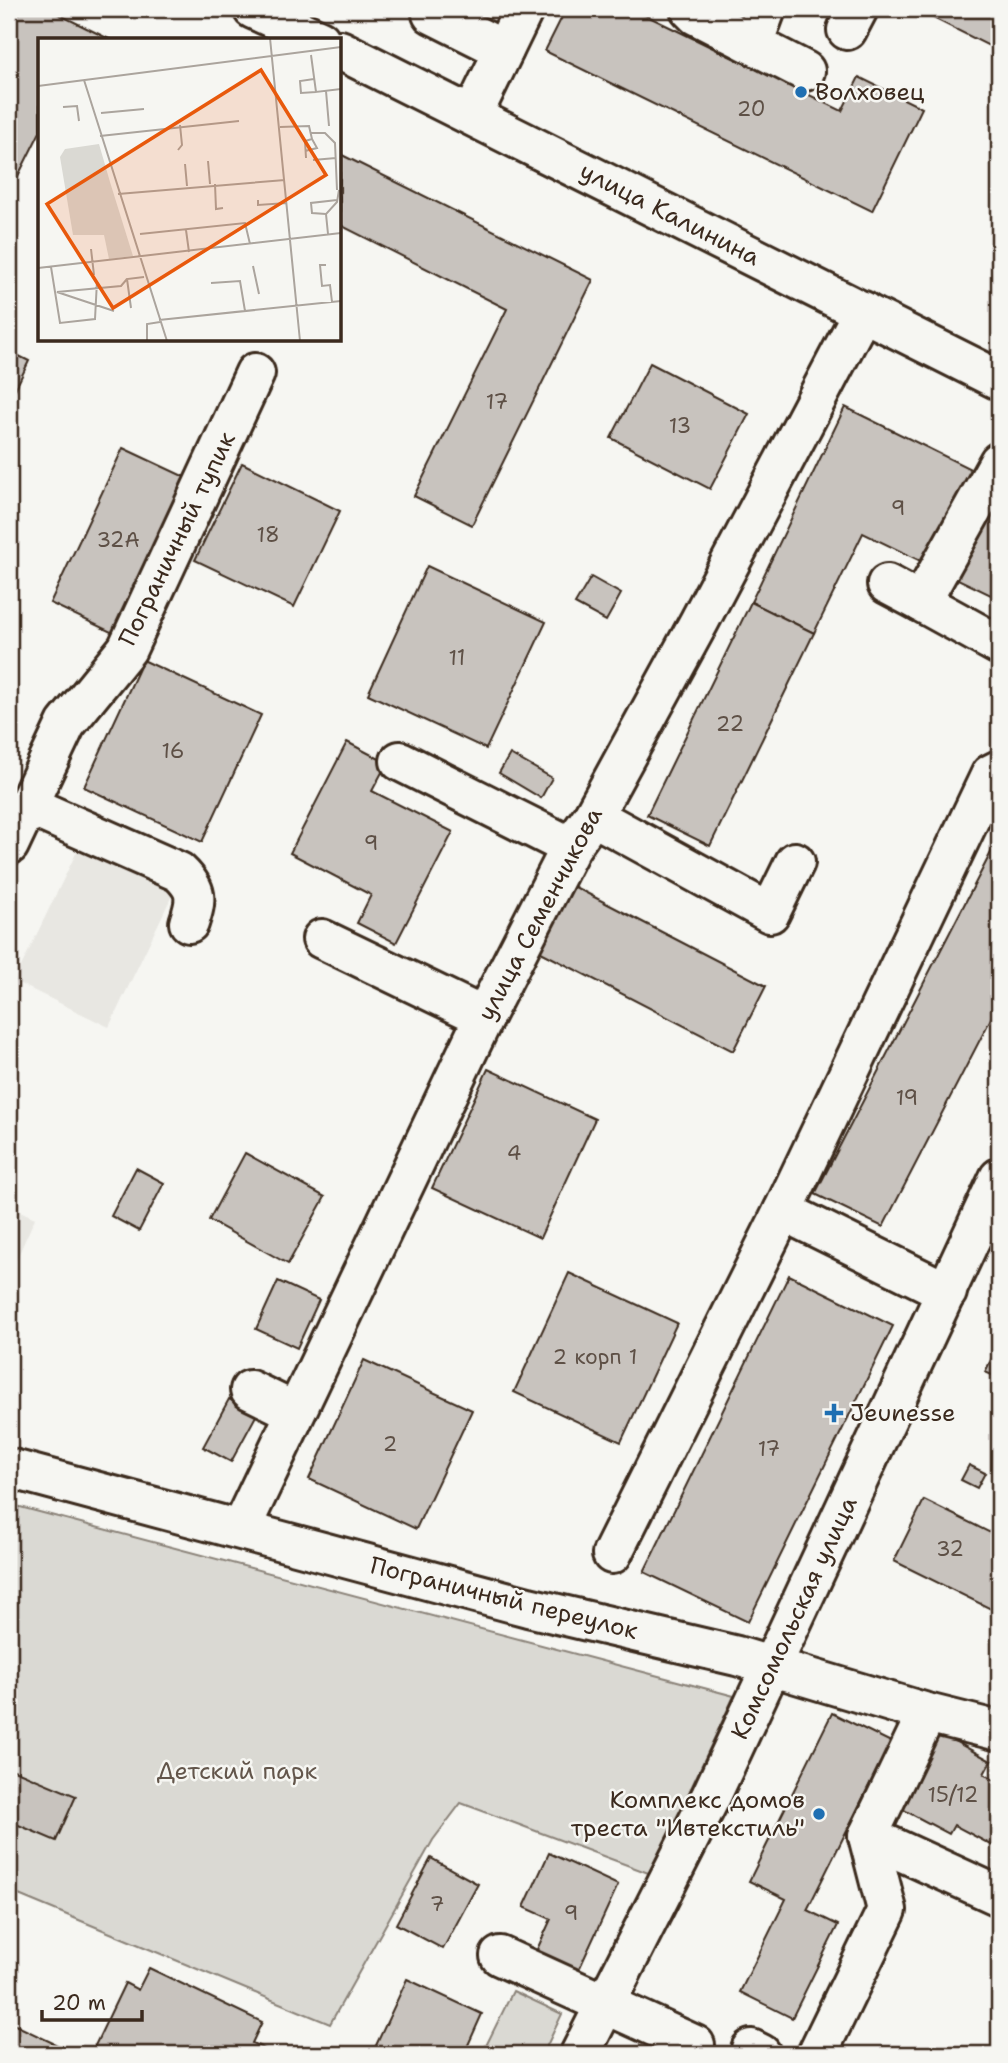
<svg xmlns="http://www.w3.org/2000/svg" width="1008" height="2063" font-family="'Shantell Sans',sans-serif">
<rect width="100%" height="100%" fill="#f6f6f2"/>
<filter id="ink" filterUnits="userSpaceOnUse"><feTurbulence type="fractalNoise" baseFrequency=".0143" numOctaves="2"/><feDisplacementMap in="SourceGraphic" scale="14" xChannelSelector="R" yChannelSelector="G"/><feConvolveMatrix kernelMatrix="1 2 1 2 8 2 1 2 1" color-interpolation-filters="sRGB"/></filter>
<g filter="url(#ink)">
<g fill="#e8e7e2">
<polygon points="83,839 177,885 109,1027 14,981"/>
<polygon points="9,1206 35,1218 9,1276"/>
</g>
<g fill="#dad9d3" stroke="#8a8278" stroke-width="2">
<polygon points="9,1504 734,1696 651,1874 461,1803 433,1840 330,2024 9,1891"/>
<polygon points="513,1991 562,2014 543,2054 482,2054"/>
</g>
<g fill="#c8c3be" stroke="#3b2a1e" stroke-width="2">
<polygon points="21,9 48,9 111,40 40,40 40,132 9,194 9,32"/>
<polygon points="566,9 641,9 639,12 842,111 859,77 922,108 872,211 545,51"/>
<polygon points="917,9 999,9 999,51 917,10"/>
<polygon points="340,154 593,280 472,525 414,496 507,309 340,225"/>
<polygon points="9,351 29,361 9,402"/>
<polygon points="650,363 749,414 710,489 611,438"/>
<polygon points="845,407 999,483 999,599 863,533 814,633 751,602"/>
<polygon points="123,448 185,477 113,633 50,603"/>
<polygon points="242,463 340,511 294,607 195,560"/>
<polygon points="427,566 546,622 486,749 368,694"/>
<polygon points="591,577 621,594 606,621 575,604"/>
<polygon points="751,602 814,633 710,846 647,815"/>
<polygon points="143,660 261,715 202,842 84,787"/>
<polygon points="347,742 387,763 372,791 453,832 396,943 357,923 371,895 290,853"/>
<polygon points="510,754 552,778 541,798 499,773"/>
<polygon points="999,837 999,1003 883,1227 815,1194"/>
<polygon points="571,885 766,986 733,1051 537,950"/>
<polygon points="488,1069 595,1119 540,1238 432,1188"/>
<polygon points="245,1153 325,1197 288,1264 209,1220"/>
<polygon points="136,1168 164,1183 139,1231 111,1216"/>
<polygon points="569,1273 677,1323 621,1442 514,1392"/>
<polygon points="789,1275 893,1326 748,1622 644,1572"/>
<polygon points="278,1281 319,1300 297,1348 256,1329"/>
<polygon points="999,1344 999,1378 985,1372"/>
<polygon points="364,1360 472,1410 416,1529 309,1479"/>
<polygon points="229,1399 257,1414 231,1462 203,1447"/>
<polygon points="969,1465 985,1473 977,1488 961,1480"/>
<polygon points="924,1500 999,1537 999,1613 894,1561"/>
<polygon points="832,1713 891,1742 807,1910 838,1925 792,2018 740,1992 786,1899 749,1881"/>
<polygon points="940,1733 991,1761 984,1774 999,1783 999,1849 954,1825 949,1834 900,1808"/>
<polygon points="9,1768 76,1796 56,1841 9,1821"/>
<polygon points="549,1853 618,1885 576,1976 534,1956 551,1919 524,1907"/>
<polygon points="431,1858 478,1884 443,1949 396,1924"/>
<polygon points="149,1968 262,2022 252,2043 275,2054 91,2054 125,1983 138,1990"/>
<polygon points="407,1979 482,2014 464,2054 372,2054"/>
<polygon points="9,2022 76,2054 9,2054"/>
</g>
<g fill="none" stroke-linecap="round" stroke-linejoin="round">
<g stroke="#3b2a1e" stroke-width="44">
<g id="minor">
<polyline points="690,9 696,15 805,71"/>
<polyline points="432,14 504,50"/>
<polyline points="847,30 858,9"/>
<polyline points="753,44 766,9"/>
<polyline points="473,114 524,9"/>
<polyline points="887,584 921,602 999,462"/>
<polyline points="921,602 999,645"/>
<polyline points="400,761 571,847"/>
<path d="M27,805L179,872C198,890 197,899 189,923"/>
<polyline points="593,816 770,913 795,862"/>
<polyline points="9,845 66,724 127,649 255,373"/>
<polyline points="322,939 484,1017"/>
<polyline points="783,1211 947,1292"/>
<polyline points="250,1390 295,1412"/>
<polyline points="9,1468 528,1607 737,1656 927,1713 999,1731"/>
<polyline points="241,1528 484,1017 571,847 593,816 699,622 863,311"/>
<polyline points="612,1554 783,1211 991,774 999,770"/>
<polyline points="927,1713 868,1836 999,1896"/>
<polyline points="500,1956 695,2045"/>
<polyline points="751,2049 761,2054"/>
<polyline points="580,2054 711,1796 999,1178"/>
<polyline points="817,2054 887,1910 868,1836"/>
</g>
</g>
<g stroke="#3b2a1e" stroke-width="44">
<g id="major">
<polyline points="253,9 320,40"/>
<polyline points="340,50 999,380"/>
</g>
</g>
<use href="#minor" stroke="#f6f6f2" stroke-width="38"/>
<use href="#major" stroke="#f6f6f2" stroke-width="38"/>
</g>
</g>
<g fill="#1f6fb2" stroke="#f6f6f2" stroke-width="2.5">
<circle cx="801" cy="92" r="7"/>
<path d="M830.5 1402.5h7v7h7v7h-7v7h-7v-7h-7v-7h7z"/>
<circle cx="819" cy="1814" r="7"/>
</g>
<g text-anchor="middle" stroke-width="5" stroke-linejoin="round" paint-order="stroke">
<g font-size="21" fill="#5e5046">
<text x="751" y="116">20</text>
<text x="497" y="409">17</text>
<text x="680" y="433">13</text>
<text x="898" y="515">9</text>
<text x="268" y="542">18</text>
<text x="118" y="547">32А</text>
<text x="457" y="665">11</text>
<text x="730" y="731">22</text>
<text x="173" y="758">16</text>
<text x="371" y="850">9</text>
<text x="907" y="1105">19</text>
<text x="514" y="1160">4</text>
<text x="595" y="1364">2 корп 1</text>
<text x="390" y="1451">2</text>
<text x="769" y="1456">17</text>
<text x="950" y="1556">32</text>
<text x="953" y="1802">15/12</text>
<text x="437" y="1911">7</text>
<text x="571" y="1920">9</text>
</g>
<g font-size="24" fill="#3b2a1e" stroke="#f6f6f2" text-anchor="start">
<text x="815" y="100">Волховец</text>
<text x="850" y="1421">Jeunesse</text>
<text x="805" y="1808" text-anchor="end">Комплекс домов<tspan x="805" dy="28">треста "Ивтекстиль"</tspan></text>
</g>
<g font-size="24" fill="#3b2a1e" stroke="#f6f6f2">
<text transform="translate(670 214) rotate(27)" y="8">улица Калинина</text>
<text transform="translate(177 539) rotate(-64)" y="8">Пограничный тупик</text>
<text transform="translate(540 914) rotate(-62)" y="8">улица Семенчикова</text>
<text transform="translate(504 1598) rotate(14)" y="8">Пограничный переулок</text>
<text transform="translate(794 1618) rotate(-65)" y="8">Комсомольская улица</text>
</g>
<g font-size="24" fill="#63564b" stroke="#f6f6f2">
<text x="237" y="1779">Детский парк</text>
</g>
</g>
<g transform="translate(38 38)">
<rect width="303" height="303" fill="#f6f6f2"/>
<path d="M61,106L72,144L95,218L71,221L66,197H35L22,119L27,111Z" fill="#dad9d3"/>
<path fill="none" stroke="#aba49d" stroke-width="2" d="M232,0L262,303M273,17L278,54L303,51M276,41L262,43L263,55L278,54M46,42L129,303M0,48L303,9M288,53L291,88M25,69L39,68L41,83M63,75L106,71M242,89L271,88L274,101L267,103L268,120M273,95H287L297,105L299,152M62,98L201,83M140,112L144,107L142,87M267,113L279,110L274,101M275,122L298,120M170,123L172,146M147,126L149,148M177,146L178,171L185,170M80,156L247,142M220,162V167L249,165M288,176L274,175L273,165L299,162M148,192L151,214M102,196L207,185L212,206M290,196L288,176L299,164L301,152M53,211L56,237M288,227H282L284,248L292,247L294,264M215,228L221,256M13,229L22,285L57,281L59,243M0,230L303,195M173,245L202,243L207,273M93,270L89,241L106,239M76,273L19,254L83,248L89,241M121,282L303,263M109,303V286L122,284"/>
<path fill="#e8590c" fill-opacity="0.15" stroke="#e8590c" stroke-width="3.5" d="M223,32L288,137L75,270L9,166Z"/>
<rect width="303" height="303" fill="none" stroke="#3b2a1e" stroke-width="3.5"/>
</g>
<rect width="1008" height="2063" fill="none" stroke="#f6f6f2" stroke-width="35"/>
<rect x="18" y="18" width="973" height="2028" fill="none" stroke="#3b2a1e" stroke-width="2.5" filter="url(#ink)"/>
<path d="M42 2010v10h100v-10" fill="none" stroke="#3b2a1e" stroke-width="3.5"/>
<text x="52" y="2010" font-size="21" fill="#3b2a1e" stroke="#f6f6f2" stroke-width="5" paint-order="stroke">20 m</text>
</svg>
